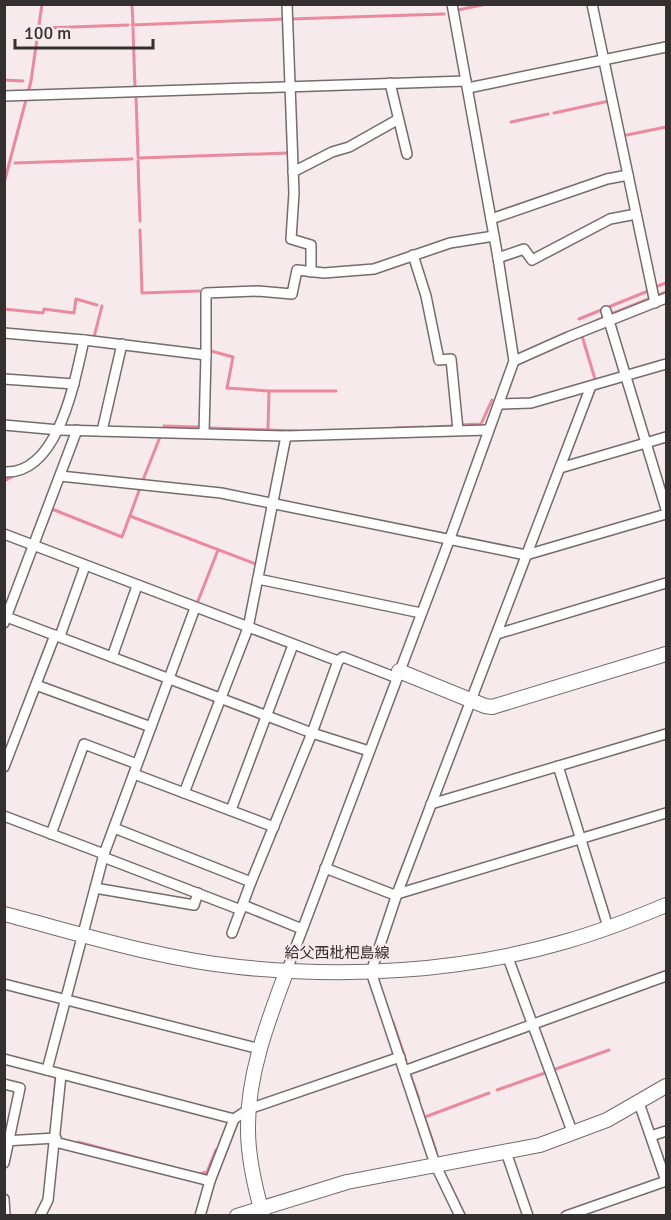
<svg xmlns="http://www.w3.org/2000/svg" width="671" height="1220" font-family="Signika,'Noto Sans JP',sans-serif">
<rect width="100%" height="100%" fill="#f6eaec"/>
<g fill="none" stroke-linecap="round" stroke-linejoin="round">
<g stroke="#e98a9e" stroke-width="3">
<polyline points="132,4 133,25"/>
<polyline points="458,10 486,4"/>
<polyline points="290,19 444,14"/>
<polyline points="132,25 284,19"/>
<polyline points="44,28 128,25"/>
<polyline points="133,28 135,89"/>
<polyline points="4,80 23,81"/>
<polyline points="136,95 138,156"/>
<polyline points="554,113 609,101"/>
<polyline points="511,122 548,114"/>
<polyline points="622,136 666,127"/>
<polyline points="138,158 288,153"/>
<polyline points="138,161 140,221"/>
<polyline points="15,163 132,159"/>
<polyline points="4,183 31,81 42,4"/>
<polyline points="140,230 142,293 199,291"/>
<polyline points="655,287 666,283"/>
<polyline points="656,296 666,292"/>
<polyline points="4,309 43,313 44,309 74,313 76,299 97,305"/>
<polyline points="611,314 651,298"/>
<polyline points="579,319 648,291"/>
<polyline points="585,326 604,317"/>
<polyline points="582,336 595,379"/>
<polyline points="94,337 102,306"/>
<polyline points="211,351 233,357 227,388 269,391 268,429"/>
<polyline points="269,391 336,391"/>
<polyline points="460,425 481,424 492,400"/>
<polyline points="164,426 198,427"/>
<polyline points="430,427 454,426"/>
<polyline points="210,428 298,431"/>
<polyline points="395,428 423,427"/>
<polyline points="143,480 160,437"/>
<polyline points="4,481 14,476"/>
<polyline points="130,516 256,564"/>
<polyline points="47,522 52,509 122,537 140,488"/>
<polyline points="198,601 218,550"/>
<polyline points="393,1022 406,1061"/>
<polyline points="553,1070 609,1050"/>
<polyline points="410,1074 419,1099"/>
<polyline points="497,1090 545,1073"/>
<polyline points="53,1109 56,1078"/>
<polyline points="422,1110 436,1151"/>
<polyline points="425,1117 489,1093"/>
<polyline points="78,1142 175,1168"/>
<polyline points="199,1174 207,1172 216,1150"/>
<polyline points="449,1183 465,1216"/>
</g>
<g stroke="#756b6d" stroke-width="12">
<g id="street">
<polyline points="287,4 294,193 291,239 311,245 311,272"/>
<polyline points="592,4 655,303"/>
<polyline points="390,83 407,154"/>
<polyline points="468,88 666,47"/>
<polyline points="4,96 466,81"/>
<polyline points="293,172 332,152 349,147 397,120"/>
<polyline points="491,219 607,179 628,175"/>
<polyline points="413,255 426,296 439,360 451,359 458,430"/>
<polyline points="498,258 524,249 532,260 610,219 636,214"/>
<polyline points="606,311 666,509"/>
<polyline points="4,333 84,340 206,355"/>
<polyline points="514,361 568,337 666,298"/>
<polyline points="4,379 74,384"/>
<polyline points="499,404 531,403 666,364"/>
<polyline points="4,425 59,430 286,436 488,430"/>
<polyline points="102,431 122,344"/>
<polyline points="204,433 206,355 206,293 258,291 292,294 297,270 324,273 374,269 450,243 494,236"/>
<polyline points="560,468 666,437"/>
<path d="M4,472C59,475 75,379 84,340"/>
<polyline points="60,476 221,493 526,555 666,514"/>
<polyline points="4,534 338,661 343,657 397,678"/>
<polyline points="258,579 421,613"/>
<polyline points="4,616 312,733 369,751"/>
<polyline points="4,623 77,430"/>
<polyline points="497,634 666,583"/>
<polyline points="60,636 85,566"/>
<polyline points="112,657 137,586"/>
<polyline points="36,685 151,727"/>
<polyline points="558,766 608,927"/>
<polyline points="4,767 55,635"/>
<polyline points="134,774 274,827"/>
<polyline points="184,793 248,628 286,436"/>
<polyline points="431,804 666,734"/>
<polyline points="231,810 293,645"/>
<polyline points="4,816 104,854"/>
<polyline points="114,828 251,882 232,933"/>
<polyline points="51,834 84,744 137,764"/>
<polyline points="103,857 241,910"/>
<polyline points="325,868 392,894 397,894 666,813"/>
<polyline points="251,882 312,733 338,661"/>
<polyline points="95,888 194,905 198,893"/>
<polyline points="243,905 302,929"/>
<polyline points="507,955 573,1134"/>
<polyline points="287,970 449,541 514,361 498,258 452,4"/>
<polyline points="4,984 260,1049"/>
<polyline points="4,1059 234,1119"/>
<polyline points="47,1070 104,854 195,608"/>
<polyline points="404,1071 666,976"/>
<polyline points="4,1084 20,1088 4,1163"/>
<polyline points="639,1103 666,1181"/>
<polyline points="651,1136 666,1131"/>
<polyline points="4,1141 56,1138"/>
<polyline points="55,1142 210,1181"/>
<polyline points="506,1152 528,1216"/>
<polyline points="4,1199 5,1216"/>
<polyline points="40,1216 48,1200 61,1075"/>
<polyline points="200,1216 210,1181 234,1119 249,1109 400,1057"/>
<polyline points="460,1216 435,1164 371,972 397,894 591,386"/>
<polyline points="566,1216 666,1181"/>
</g>
</g>
<g stroke="#756b6d" stroke-width="16">
<g id="secondary">
<polyline points="399,671 485,706 492,707 666,654"/>
<path d="M4,914C81,934 160,959 239,967C346,978 460,972 564,942C599,932 633,919 666,905"/>
<polyline points="237,1216 347,1182 540,1145 607,1120 666,1086"/>
<path d="M263,1216C255,1188 248,1159 248,1130C247,1075 268,1021 287,970"/>
</g>
</g>
<use href="#street" stroke="#fff" stroke-width="9"/>
<use href="#secondary" stroke="#fff" stroke-width="14"/>
</g>
<g text-anchor="middle" stroke-width="4.5" stroke-linejoin="round" paint-order="stroke">
<g font-size="15" fill="#342f30" stroke="#f6eaec">
<text x="337" y="958">給父西枇杷島線</text>
</g>
</g>
<rect width="671" height="1220" fill="none" stroke="#342f30" stroke-width="12"/>
<path d="M15 39v9h138v-9" fill="none" stroke="#342f30" stroke-width="3"/>
<text x="24" y="39" font-size="18" fill="#342f30" stroke="#f6eaec" stroke-width="4.5" paint-order="stroke">100 m</text>
</svg>
